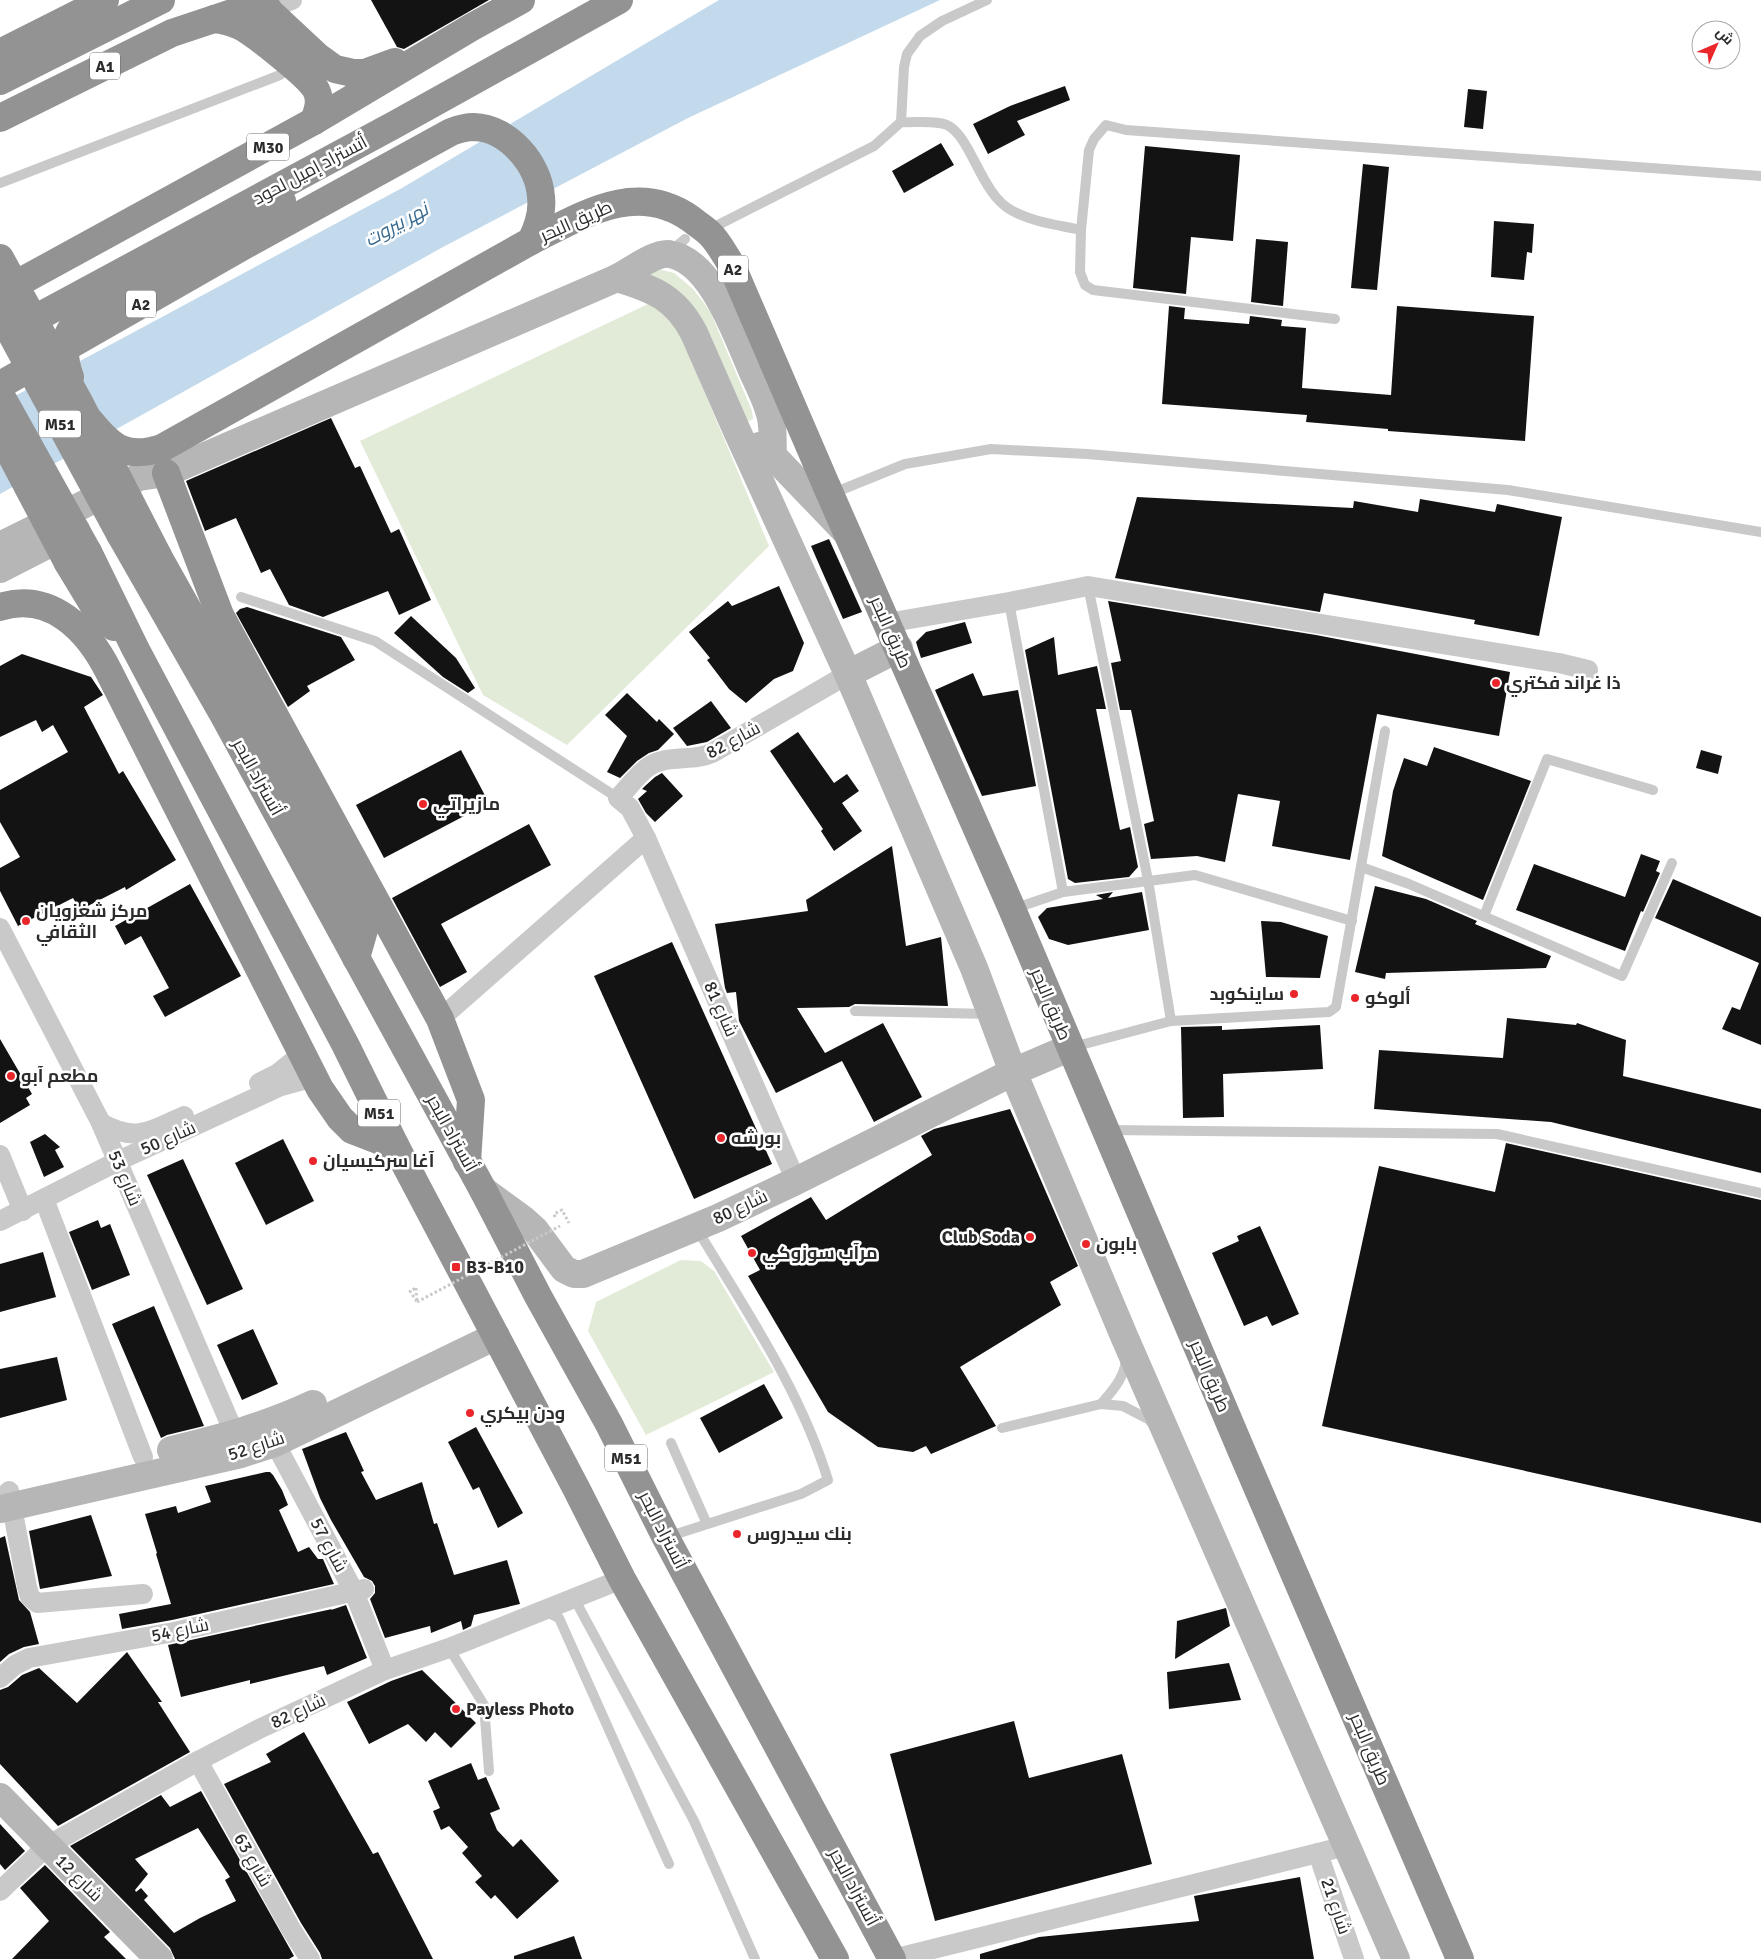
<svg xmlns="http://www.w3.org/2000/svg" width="1761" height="1959" font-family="Signika,Cairo,sans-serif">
<rect width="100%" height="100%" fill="#fff"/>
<g fill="#e1ebd8">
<polygon points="654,268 674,273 693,289 710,311 752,411 753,419 747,422 702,333 628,278"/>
<polygon points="648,304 671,312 769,546 567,745 483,695 360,441"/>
<polygon points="681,1260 701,1261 714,1271 774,1372 646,1435 588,1331 596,1302"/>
</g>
<polygon fill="#c3daec" points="719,0 940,0 688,118 443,247 0,494 0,404 402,188"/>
<g fill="#131313" fill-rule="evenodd">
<polygon points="371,0 489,0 404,49 397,47"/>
<polygon points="1065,86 1070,100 1017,121 1025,135 988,154 973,124 1010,106"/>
<polygon points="1468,89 1487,91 1483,129 1464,127"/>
<polygon points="941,143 954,165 904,193 892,171"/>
<polygon points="1145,146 1240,155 1233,241 1191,237 1186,294 1133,288"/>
<polygon points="1363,164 1389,167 1377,290 1351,288"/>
<polygon points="1494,221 1534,224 1532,253 1527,252 1524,280 1491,277"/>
<polygon points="1256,239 1288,242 1283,306 1251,302"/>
<polygon points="1169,306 1185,308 1184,319 1249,324 1250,316 1282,320 1281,326 1306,328 1302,388 1391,395 1397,306 1534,316 1525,441 1388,431 1388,429 1306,422 1307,415 1162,404"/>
<polygon points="331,418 355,468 360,466 391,533 399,529 431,600 399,615 388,591 323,617 289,605 270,569 261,573 236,518 205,531 186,481"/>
<polygon points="1137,497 1353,508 1354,501 1418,512 1420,499 1495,512 1497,504 1562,517 1539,636 1474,624 1475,620 1324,593 1320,612 1115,578"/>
<polygon points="829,539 862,612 843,619 811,546"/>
<polygon points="779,586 804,643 793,671 774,679 746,703 729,689 707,660 710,658 689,632 728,601 732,606"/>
<polygon points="1108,601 1316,635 1510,672 1499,736 1377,714 1350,860 1272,846 1280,801 1238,794 1225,862 1197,856 1151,859 1144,824 1154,821 1131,710 1120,710 1111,663 1121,661"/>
<polygon points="247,607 341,637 355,660 307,686 310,691 288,707 236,613 240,609"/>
<polygon points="411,616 456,658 475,688 468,693 443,677 394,633"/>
<polygon points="965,622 972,643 921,658 916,642 926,632"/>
<polygon points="1054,637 1058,675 1097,666 1106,709 1096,709 1120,830 1130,827 1138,867 1129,877 1075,883 1068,879 1025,650"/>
<polygon points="22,654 91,677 103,695 84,707 119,774 123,771 176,860 126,890 125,887 80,910 73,898 18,926 0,891 0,868 20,857 0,822 0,790 68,752 53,725 42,732 36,720 0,737 0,666"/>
<polygon points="973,673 983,696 1018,690 1036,786 982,796 935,690"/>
<polygon points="627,693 657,722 659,719 674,734 658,750 649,753 637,761 620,778 607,772 627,736 605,715"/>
<polygon points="711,701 731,728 707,742 687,746 673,728"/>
<polygon points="798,732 834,783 847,774 859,791 842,803 862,831 834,851 821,831 823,829 770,751"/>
<polygon points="1434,747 1531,781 1483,900 1382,856 1393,791 1404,758 1427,766"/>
<polygon points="461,750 489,803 384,858 356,805"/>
<polygon points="1701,750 1722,756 1718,774 1696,768"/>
<polygon points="662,773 683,796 655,822 646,813 638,799 647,791 642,789 645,786 655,777"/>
<polygon points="529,824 551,865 441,924 467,972 440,987 392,898"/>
<polygon points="892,846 906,946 941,937 948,1006 855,1004 849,1007 797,1008 825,1053 883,1023 922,1097 874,1122 842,1061 776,1093 739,1021 736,992 727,993 725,988 715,924 808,911 806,900"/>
<polygon points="1641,854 1660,861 1656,871 1660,873 1643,912 1641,911 1625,951 1516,910 1534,864 1625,897"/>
<polygon points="1673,879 1761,917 1761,1045 1722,1029 1732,1007 1740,1010 1759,963 1655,918"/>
<polygon points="190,884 241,976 165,1017 153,996 169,988 141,936 125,945 115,926"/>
<polygon points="1375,886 1426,899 1477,921 1475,924 1551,956 1546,968 1386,973 1385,979 1355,972"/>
<polygon points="1113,892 1108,898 1142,892 1149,930 1068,945 1049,939 1038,917 1047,908 1103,899 1096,895"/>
<polygon points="1261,921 1281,922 1328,936 1320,978 1266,977"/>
<polygon points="672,942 772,1164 694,1199 594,976"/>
<polygon points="1507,1018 1576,1025 1577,1023 1626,1040 1623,1076 1761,1109 1761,1173 1551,1122 1374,1109 1379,1050 1503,1058"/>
<polygon points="1320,1025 1323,1069 1223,1074 1224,1117 1183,1118 1181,1027 1222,1026 1222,1030"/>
<polygon points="0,1039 32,1094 26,1098 30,1105 0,1123"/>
<polygon points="1010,1109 1078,1266 1050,1282 1061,1305 960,1367 996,1426 931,1454 926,1446 913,1452 878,1447 828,1412 748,1276 760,1270 741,1236 811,1197 826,1220 932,1155 921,1136 934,1129"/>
<polygon points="45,1134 60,1147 55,1150 64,1167 44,1177 30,1142"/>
<polygon points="283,1139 314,1201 266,1225 235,1163"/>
<polygon points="1506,1143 1761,1200 1761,1523 1322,1426 1379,1166 1495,1192"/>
<polygon points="183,1159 243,1289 207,1305 147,1175"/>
<polygon points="98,1220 101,1228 110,1224 130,1275 92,1290 69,1232"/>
<polygon points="1260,1226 1299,1314 1272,1326 1267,1316 1244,1326 1212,1253 1239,1241 1237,1236"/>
<polygon points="43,1252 56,1297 0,1312 0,1264"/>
<polygon points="154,1306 204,1426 167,1435 161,1438 112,1324"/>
<polygon points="253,1329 278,1384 242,1400 217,1345"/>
<polygon points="57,1357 67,1400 0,1418 0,1369"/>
<polygon points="764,1384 783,1418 719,1453 700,1418"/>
<polygon points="476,1427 523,1513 498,1528 479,1487 473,1490 448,1442"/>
<polygon points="346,1432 364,1471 361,1472 376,1500 422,1482 434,1524 437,1523 454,1575 507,1560 520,1604 474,1615 471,1626 463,1630 461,1621 431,1633 430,1626 385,1638 370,1599 375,1593 375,1586 372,1581 364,1577 331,1520 320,1498 302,1449"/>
<polygon points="266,1472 270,1472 273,1475 282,1490 288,1505 279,1510 298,1552 309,1547 318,1559 323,1559 334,1584 172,1620 122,1629 119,1614 171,1604 156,1554 157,1553 145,1514 176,1506 178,1513 211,1502 205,1486"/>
<polygon points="91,1515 112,1576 40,1589 29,1531"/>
<polygon points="5,1536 19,1600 30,1612 39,1644 24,1647 9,1654 0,1662 0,1538"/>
<polygon points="346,1605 367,1658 327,1675 324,1666 250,1684 250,1680 181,1697 168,1645 332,1609 331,1610"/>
<polygon points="1226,1608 1230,1626 1175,1659 1177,1621"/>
<polygon points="127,1652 162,1702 158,1702 190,1752 58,1826 0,1764 0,1690 8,1687 22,1675 39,1668 77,1703"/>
<polygon points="1229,1663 1241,1700 1169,1709 1167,1672"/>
<polygon points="422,1670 476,1723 451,1748 435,1732 426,1742 408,1724 369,1744 347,1702 391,1681"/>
<polygon points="1014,1721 1029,1778 1122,1754 1152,1864 935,1921 890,1754"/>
<polygon points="304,1732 373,1854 378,1852 433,1959 322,1959 320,1953 301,1923 224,1784 271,1762 266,1754"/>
<polygon points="471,1763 478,1780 486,1777 500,1809 490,1813 497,1830 513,1847 521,1839 559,1881 517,1919 495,1895 491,1899 475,1882 482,1876 462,1853 468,1847 449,1826 441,1830 433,1811 440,1808 428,1781"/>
<path d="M201,1791L294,1956L289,1959H175L170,1948L70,1846L161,1795L170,1807ZM198,1828L230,1877L225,1880L236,1901L200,1918L174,1933L144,1900L148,1896L141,1888L136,1892L135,1890L148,1874L135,1859Z"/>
<polygon points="0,1824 25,1851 5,1870 0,1864"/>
<polygon points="45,1865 110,1932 104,1937 126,1959 12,1959 49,1921 20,1888"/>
<polygon points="1300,1877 1314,1959 980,1959 980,1954 1039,1937 1199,1921 1194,1896"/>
<polygon points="574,1936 582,1959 514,1959 514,1956"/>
</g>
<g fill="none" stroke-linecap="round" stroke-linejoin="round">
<g stroke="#c9c9c9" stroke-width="3" stroke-dasharray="2.5 2.5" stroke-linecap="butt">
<polyline points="555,1217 554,1214 562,1210 569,1223"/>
<polygon points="416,1288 417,1302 410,1291"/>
</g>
<g stroke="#c9c9c9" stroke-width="10">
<path d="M901,122C914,123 935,120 947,125C971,136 981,194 1011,210C1031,222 1059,225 1081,230L1089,150L1094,139L1106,125L1126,130L1761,176"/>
<polyline points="0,183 280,75 292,66"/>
<polyline points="718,225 874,146 901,122 904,67 907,54 920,36 942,21 987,0"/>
<polyline points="1081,230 1080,272 1085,285 1093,290 1335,319"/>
<polyline points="671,251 685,239"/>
<polyline points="831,494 905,464 991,449 1087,454 1508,490 1761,532"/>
<polyline points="1088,586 1148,880 1171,1021"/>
<polyline points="241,597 375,641 618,798"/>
<polyline points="1009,602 1063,892"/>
<polyline points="1361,867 1409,884 1622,976 1672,863"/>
<polyline points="1013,909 1063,892 1195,875 1352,921"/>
<polyline points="1484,916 1547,759 1653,790"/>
<polyline points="855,1011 990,1014"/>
<polyline points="1073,1047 1171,1021 1329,1012 1336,1007 1385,731"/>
<polyline points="1108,1130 1497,1134 1761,1193"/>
<path d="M1101,1404C1113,1390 1127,1375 1126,1355"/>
<polyline points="1002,1428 1101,1404 1123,1406 1148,1419 1153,1424"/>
<polyline points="671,1443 707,1524"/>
<path d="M667,1537L801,1494L828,1480C800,1389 745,1309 697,1229"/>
<polyline points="574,1598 694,1821 755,1959"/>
<polyline points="544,1611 559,1618 669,1864"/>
<polyline points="449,1648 484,1705 489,1771"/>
</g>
<g stroke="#c9c9c9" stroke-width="20">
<polyline points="268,9 292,0"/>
<polyline points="887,623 1009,602 1088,586 1559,663 1588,670"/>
<polyline points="0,928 101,1123 235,1435"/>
<polyline points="440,1019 646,838"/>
<polyline points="259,1083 277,1074 302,1054"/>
<path d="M101,1123C136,1143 151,1131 184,1116"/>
<polyline points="0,1155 23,1211"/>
<path d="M796,1181L646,838L630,808L618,798C628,788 637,775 648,767C666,754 693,762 712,753L848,674"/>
<polyline points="44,1199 143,1457"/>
<polyline points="0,1221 118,1161 281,1086 314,1077"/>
<polyline points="270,1430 275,1443 354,1592 385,1670"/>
<polyline points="9,1491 27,1587 30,1597 37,1603 143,1594"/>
<polyline points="0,1678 15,1665 29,1658 174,1632 364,1589"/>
<polyline points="198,1761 291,1929 310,1959"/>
<polyline points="1318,1853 1354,1959"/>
<polyline points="0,1891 47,1846 198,1761 259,1729 385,1670 449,1648 622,1579"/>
<polyline points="893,1959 1346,1846"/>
</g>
<g stroke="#b6b6b6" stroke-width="28">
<path d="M617,278C654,289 676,298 694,333L737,431L848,674L974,968L1013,1072L1124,1336L1396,1959"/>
<polyline points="759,446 773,456 847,533"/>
<path d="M0,546L139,477L166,473L617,278C629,272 656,252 669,254C711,260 736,334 751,368C757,382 766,398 770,414C774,427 772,442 773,456"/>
<polyline points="0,569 76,530"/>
<polyline points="848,674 899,648"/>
<polyline points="483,1190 524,1220 535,1230 564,1269 574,1274 583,1274 718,1218 796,1181 1013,1072 1069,1048"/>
<path d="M171,1450C221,1438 266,1426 313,1404"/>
<polyline points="0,1509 241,1454 275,1443 496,1336"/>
<polyline points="0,1797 159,1959"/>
</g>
<g stroke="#939393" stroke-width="28">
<polyline points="257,0 317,56 335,69 353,73 365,73 395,62"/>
<path d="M214,19C223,20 231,22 240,26C255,34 306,74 315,88C322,99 318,110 314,121"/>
<polyline points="0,53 105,0"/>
<polyline points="0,81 161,0"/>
<polyline points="0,118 172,33 229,14 268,9"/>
<polyline points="0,293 314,121 472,27 521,0"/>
<polyline points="12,331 394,125 619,0"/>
<path d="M0,385L238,249L451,132C459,129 466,127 474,127C508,128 539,164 541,197C543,213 538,227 531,241L162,448C127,459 113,449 91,422"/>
<polyline points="166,473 220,615 440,1019 471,1100 467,1162"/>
<polyline points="827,487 1012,909 1242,1452 1460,1959"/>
<polyline points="120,534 223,714 483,1190 538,1296 609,1424 666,1538 892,1959"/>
<polyline points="88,552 135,648 345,1044 396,1147 576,1488 622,1579 835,1959"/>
<polyline points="158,556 317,840 364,930 356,958"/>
<polyline points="68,563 97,611 114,627"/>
<path d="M0,607C51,591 88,630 109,672L320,1089L340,1118L352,1130L396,1147"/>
</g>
<polyline stroke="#c9c9c9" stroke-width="3" stroke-dasharray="2.5 2.5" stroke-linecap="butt" points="417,1302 560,1226"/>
<g stroke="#939393" stroke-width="28">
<path d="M531,241C583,215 636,180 691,219C697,224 704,228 709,233C718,241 724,254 731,264L827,487"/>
<polyline points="0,258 79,402 158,556"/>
<polyline points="0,313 120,534"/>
<path d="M70,377C58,344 67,325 95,306L282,201"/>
<polyline points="0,394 88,552"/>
<polyline points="0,434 68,563"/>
</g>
</g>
<g fill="#eb262b" stroke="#fff" stroke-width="2">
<circle cx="1496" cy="683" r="5"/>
<circle cx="423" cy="804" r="5"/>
<circle cx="26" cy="921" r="5"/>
<circle cx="1294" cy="994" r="5"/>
<circle cx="1355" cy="998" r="5"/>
<circle cx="11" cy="1076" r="5"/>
<circle cx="721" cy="1138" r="5"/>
<circle cx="313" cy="1161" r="5"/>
<circle cx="1030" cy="1237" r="5"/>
<circle cx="1086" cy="1244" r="5"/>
<circle cx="752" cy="1253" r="5"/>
<rect x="451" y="1262" width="10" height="10" rx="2.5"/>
<circle cx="470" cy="1413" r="5"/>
<circle cx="737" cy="1534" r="5"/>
<circle cx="456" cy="1709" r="5"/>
</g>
<g text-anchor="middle" stroke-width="5" stroke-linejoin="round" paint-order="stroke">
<g fill="#fff" stroke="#6b6b6b" stroke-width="1">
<rect x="90" y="52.5" width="30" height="27" rx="4"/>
<rect x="247" y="133.5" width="42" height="27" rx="4"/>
<rect x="718" y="255.5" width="30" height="27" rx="4"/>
<rect x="126" y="290.5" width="30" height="27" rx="4"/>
<rect x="39" y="410.5" width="42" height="27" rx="4"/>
<rect x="358" y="1099.5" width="42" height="27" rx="4"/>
<rect x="605" y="1444.5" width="42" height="27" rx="4"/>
</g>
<g font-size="16" font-weight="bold" fill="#2c2c2c">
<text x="105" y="72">A1</text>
<text x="268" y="153">M30</text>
<text x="733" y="275">A2</text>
<text x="141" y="310">A2</text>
<text x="60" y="430">M51</text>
<text x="379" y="1119">M51</text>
<text x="626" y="1464">M51</text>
</g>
<g font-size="18" fill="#2c2c2c" stroke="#fff">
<text transform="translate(310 170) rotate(-28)" y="6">أتستراد إميل لحود</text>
<text transform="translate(576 221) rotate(-24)" y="6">طريق البحر</text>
<text transform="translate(891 632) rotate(66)" y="6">طريق البحر</text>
<text transform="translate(733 740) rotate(-28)" y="6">شارع 82</text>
<text transform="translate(258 777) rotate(61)" y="6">أتستراد البحر</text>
<text transform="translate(1051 1004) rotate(67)" y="6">طريق البحر</text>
<text transform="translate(721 1009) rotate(66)" y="6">شارع 81</text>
<text transform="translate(452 1133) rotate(61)" y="6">أتستراد البحر</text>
<text transform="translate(168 1138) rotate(-24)" y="6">شارع 50</text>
<text transform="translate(125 1178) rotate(67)" y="6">شارع 53</text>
<text transform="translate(740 1207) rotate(-25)" y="6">شارع 80</text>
<text transform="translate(1210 1376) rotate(67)" y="6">طريق البحر</text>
<text transform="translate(256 1446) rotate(-18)" y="6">شارع 52</text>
<text transform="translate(663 1530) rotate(63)" y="6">أتستراد البحر</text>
<text transform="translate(329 1545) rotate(62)" y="6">شارع 57</text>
<text transform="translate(180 1630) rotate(-12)" y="6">شارع 54</text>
<text transform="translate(298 1711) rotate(-25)" y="6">شارع 82</text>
<text transform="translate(1370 1749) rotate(67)" y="6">طريق البحر</text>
<text transform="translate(253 1860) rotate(61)" y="6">شارع 63</text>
<text transform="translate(79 1878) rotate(45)" y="6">شارع 12</text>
<text transform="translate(854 1887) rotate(62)" y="6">أتستراد البحر</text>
<text transform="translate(1336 1906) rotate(71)" y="6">شارع 21</text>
</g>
<g font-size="18" font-weight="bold" fill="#2c2c2c" stroke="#fff" text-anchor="start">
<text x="1506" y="689">ذا غراند فكتري</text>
<text x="433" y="810">مازيراتي</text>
<text x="36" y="917">مركز شغزويان<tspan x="36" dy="21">الثقافي</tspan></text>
<text x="1284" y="1000" text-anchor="end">ساينكوبد</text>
<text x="1365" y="1004">ألوكو</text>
<text x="21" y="1082">مطعم آبو</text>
<text x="731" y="1144">بورشه</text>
<text x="323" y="1167">آغا سركيسيان</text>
<text x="1020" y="1243" text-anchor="end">Club Soda</text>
<text x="1096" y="1250">بابون</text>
<text x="762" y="1259">مرآب سوزوكي</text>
<text x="466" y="1273">B3-B10</text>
<text x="480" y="1419">ودن بيكري</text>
<text x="747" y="1540">بنك سيدروس</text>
<text x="466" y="1715">Payless Photo</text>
</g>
<g font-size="19" font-style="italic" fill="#386a90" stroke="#fff">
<text transform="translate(396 224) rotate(-29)" y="7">نهر بيروت</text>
</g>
</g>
<g transform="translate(1716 45) rotate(45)"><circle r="24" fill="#ffffff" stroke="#ababab"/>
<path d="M0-4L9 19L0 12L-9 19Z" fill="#eb262b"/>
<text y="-8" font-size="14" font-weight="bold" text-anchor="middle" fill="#2c2c2c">ش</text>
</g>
</svg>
